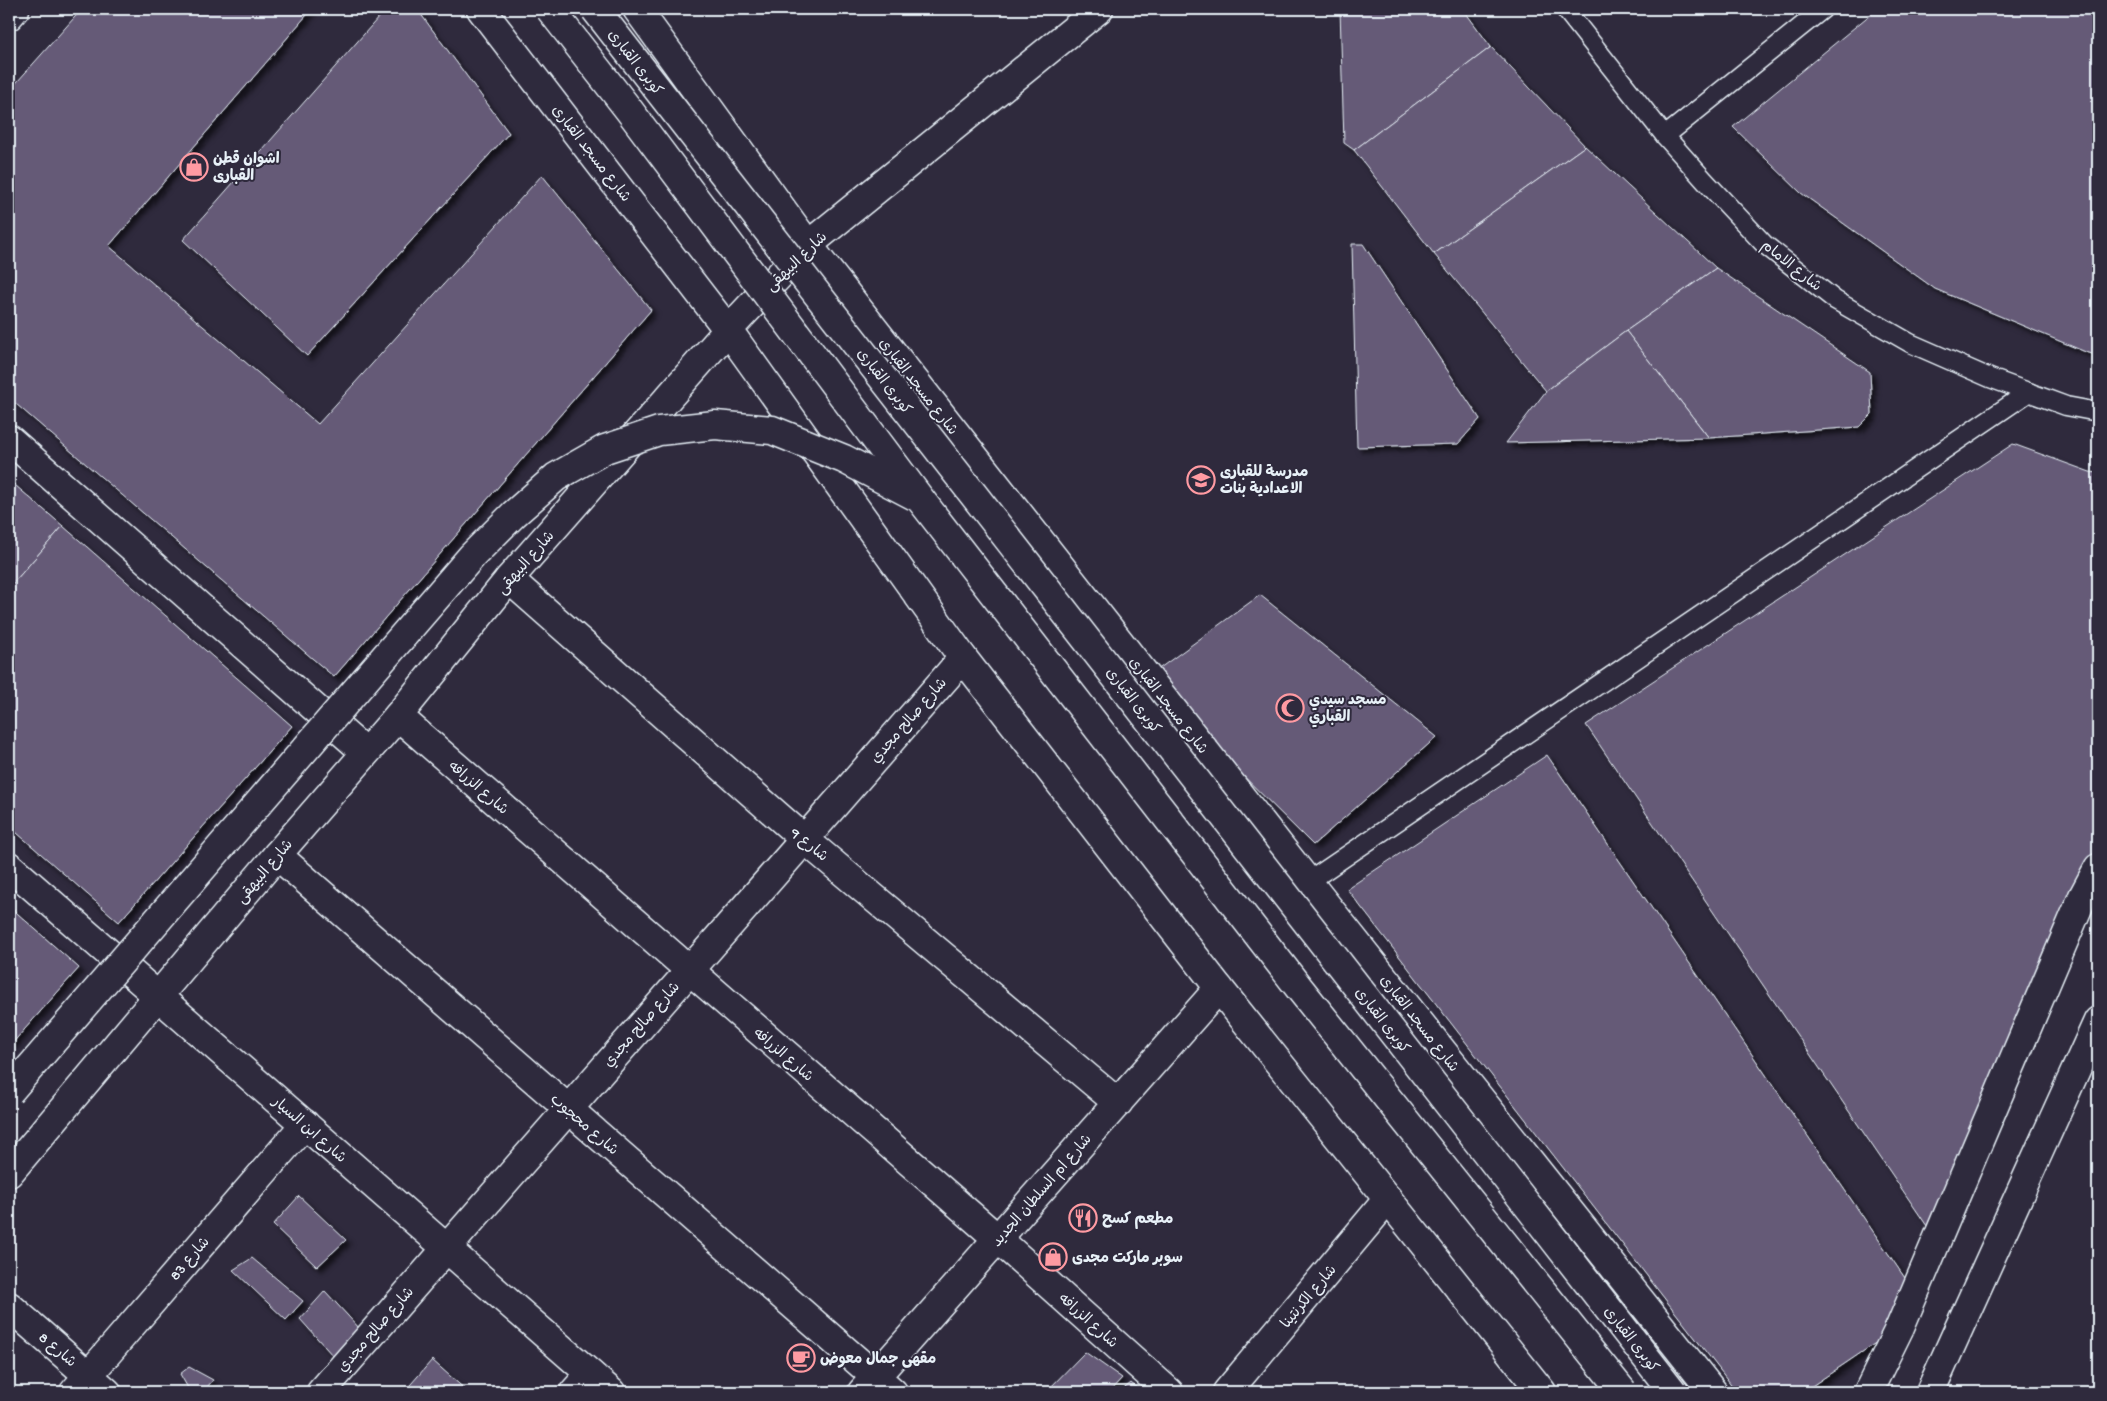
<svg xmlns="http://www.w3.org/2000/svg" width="2107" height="1401" font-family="'Gochi Hand','Playpen Sans Arabic',sans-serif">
<defs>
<filter id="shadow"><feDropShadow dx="4.5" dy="4.5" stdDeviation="2.5" flood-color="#0009"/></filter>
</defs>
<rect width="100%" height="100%" fill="#2f2a3d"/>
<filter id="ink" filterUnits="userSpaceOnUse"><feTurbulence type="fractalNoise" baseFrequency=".02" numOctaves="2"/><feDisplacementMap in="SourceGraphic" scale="10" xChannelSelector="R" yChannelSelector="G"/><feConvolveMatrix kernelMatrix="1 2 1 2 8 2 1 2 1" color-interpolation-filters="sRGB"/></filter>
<g filter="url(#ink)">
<g fill="#655a77" stroke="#e8f1f8" filter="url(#shadow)">
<polygon points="82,9 312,9 109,246 318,424 542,175 651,310 334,677 9,398 9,91"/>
<polygon points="386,9 417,9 509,133 307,356 183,240"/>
<polygon points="1340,9 1463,9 1491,47 1354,150 1344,143"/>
<polygon points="1877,9 2098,9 2098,355 2088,353 1935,289 1801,193 1733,127"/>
<polygon points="1491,47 1585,146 1434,254 1354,150"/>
<polygon points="1585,146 1716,268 1626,331 1546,391 1434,254"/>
<polygon points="1352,244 1363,244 1480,419 1458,444 1357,447"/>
<polygon points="1716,268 1870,372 1872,414 1859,427 1709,438 1626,331"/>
<polygon points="1626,331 1709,438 1506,443 1546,391"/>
<polygon points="2013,444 2090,472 2098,473 2098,843 1927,1226 1586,725"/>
<polygon points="9,480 63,526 9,588"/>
<polygon points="63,526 292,726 119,922 9,826 9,588"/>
<polygon points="1260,595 1437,737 1313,845 1195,728 1149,676"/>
<polygon points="1547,755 1907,1281 1877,1342 1803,1392 1737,1392 1347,889"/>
<polygon points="9,906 79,968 9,1047"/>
<polygon points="299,1196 346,1240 317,1267 273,1225"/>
<polygon points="252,1258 303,1301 286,1320 233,1270"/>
<polygon points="325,1291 360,1329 333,1356 300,1319"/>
<polygon points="1085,1352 1122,1378 1109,1392 1046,1392"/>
<polygon points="432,1360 468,1392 404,1392"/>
<polygon points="189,1367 213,1380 203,1392 181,1392 188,1388 180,1374"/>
<polygon points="1131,1383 1142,1392 1120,1392"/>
</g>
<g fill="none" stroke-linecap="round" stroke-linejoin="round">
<g stroke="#e8f1f8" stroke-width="21">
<g id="service">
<polyline points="1565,9 1665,136 1705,181 1764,244 1835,300 1910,343 1990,378 2066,406 2098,412"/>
<polyline points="1665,136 1823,9"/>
<polyline points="1308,882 2029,392"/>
</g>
</g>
<g stroke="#e8f1f8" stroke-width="31">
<g id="minor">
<polyline points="9,439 365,752"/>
<polyline points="509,579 804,839 1118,1103"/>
<polyline points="398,716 998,1239 1169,1392"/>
<polyline points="277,855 893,1392"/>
<polyline points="9,866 611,1392"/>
<polyline points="9,1173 277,855 398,716 509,579 728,330 808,245 1099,9"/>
<polyline points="9,1306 107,1392"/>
<polyline points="74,1392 305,1124"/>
<polyline points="321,1392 963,658"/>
<polyline points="574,1392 590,1374"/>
<polyline points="862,1392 1219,988"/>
<polyline points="1227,1392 1388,1199"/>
</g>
</g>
<g stroke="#e8f1f8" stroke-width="31">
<g id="tertiary">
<polyline points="481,9 728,330 963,658 1219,988 1542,1392"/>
<polyline points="637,9 808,245 1308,882 1713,1392"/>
<polyline points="9,16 15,9"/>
<polyline points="1930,1392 2098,1021"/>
</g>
</g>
<g stroke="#e8f1f8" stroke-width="31">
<polyline id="primary" points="1868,1392 1900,1327 2083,896 2098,868"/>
</g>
<use href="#service" stroke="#2f2a3d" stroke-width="18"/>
<use href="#minor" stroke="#2f2a3d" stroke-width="28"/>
<use href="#tertiary" stroke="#2f2a3d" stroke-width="28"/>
<use href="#primary" stroke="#2f2a3d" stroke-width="28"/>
<g stroke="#e8f1f8" stroke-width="31" stroke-linecap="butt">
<g id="primary-bridge">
<polyline points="550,9 629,110 921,500 1300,989 1623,1392"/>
<polyline points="595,9 1673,1392"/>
<polyline points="9,1092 472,556 514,514 556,477 605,449 659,431 715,425 772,430 844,459 915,496"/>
</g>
</g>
<use href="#primary-bridge" stroke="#2f2a3d" stroke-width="28"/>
</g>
</g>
<defs>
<g id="shop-ring" transform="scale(1.4375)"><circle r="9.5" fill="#2f2a3d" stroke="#ff9aa2" stroke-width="1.5"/><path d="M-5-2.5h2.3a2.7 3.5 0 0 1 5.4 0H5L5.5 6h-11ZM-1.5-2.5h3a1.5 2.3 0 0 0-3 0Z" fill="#ff9aa2"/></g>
<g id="school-ring" transform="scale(1.4375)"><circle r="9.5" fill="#2f2a3d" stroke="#ff9aa2" stroke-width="1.5"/><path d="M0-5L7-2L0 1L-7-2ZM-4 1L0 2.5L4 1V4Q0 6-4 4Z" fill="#ff9aa2"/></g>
<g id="mosque-ring" transform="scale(1.4375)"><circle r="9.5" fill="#2f2a3d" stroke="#ff9aa2" stroke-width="1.5"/><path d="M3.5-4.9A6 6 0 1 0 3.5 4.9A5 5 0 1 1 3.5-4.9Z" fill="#ff9aa2"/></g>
<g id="restaurant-ring" transform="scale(1.4375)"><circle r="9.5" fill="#2f2a3d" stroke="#ff9aa2" stroke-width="1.5"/><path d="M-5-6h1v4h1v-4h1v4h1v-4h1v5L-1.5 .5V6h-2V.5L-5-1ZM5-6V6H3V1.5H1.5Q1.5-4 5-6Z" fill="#ff9aa2"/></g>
<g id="cafe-ring" transform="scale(1.4375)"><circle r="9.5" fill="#2f2a3d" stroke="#ff9aa2" stroke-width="1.5"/><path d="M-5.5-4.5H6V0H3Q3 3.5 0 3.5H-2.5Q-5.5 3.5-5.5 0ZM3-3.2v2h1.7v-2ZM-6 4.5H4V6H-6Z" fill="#ff9aa2"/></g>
</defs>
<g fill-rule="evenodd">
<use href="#shop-ring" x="194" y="167"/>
<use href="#school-ring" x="1201" y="480"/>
<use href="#mosque-ring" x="1290" y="708"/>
<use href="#restaurant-ring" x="1083" y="1218"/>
<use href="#shop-ring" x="1053" y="1257"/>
<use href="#cafe-ring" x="801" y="1358"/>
</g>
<g text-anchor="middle" stroke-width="4" stroke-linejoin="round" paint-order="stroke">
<g font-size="15" fill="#e8f1f8" stroke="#2f2a3d">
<text transform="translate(636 62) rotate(52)" y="5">كوبرى القبارى</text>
<text transform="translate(592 153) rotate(52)" y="5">شارع مسجد القبارى</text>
<text transform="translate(796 261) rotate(-44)" y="5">شارع البيهقى</text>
<text transform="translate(1792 265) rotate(39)" y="5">شارع الامام</text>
<text transform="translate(885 381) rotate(52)" y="5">كوبرى القبارى</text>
<text transform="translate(919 386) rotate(52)" y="5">شارع مسجد القبارى</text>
<text transform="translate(525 562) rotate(-49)" y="5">شارع البيهقى</text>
<text transform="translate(1134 700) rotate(52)" y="5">كوبرى القبارى</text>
<text transform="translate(1169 705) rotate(52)" y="5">شارع مسجد القبارى</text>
<text transform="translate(908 720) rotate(-49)" y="5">شارع صالح مجدي</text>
<text transform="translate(479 787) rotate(41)" y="5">شارع الزرافه</text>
<text transform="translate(810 844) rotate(40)" y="5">شارع 9</text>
<text transform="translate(264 871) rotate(-50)" y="5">شارع البيهقى</text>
<text transform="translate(1383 1020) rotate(52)" y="5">كوبرى القبارى</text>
<text transform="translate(1420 1023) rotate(52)" y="5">شارع مسجد القبارى</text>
<text transform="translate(641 1024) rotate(-49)" y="5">شارع صالح مجدي</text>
<text transform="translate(784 1054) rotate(41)" y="5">شارع الزرافه</text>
<text transform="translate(585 1124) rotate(41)" y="5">شارع محجوب</text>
<text transform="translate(310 1129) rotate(41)" y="5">شارع ابن السيار</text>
<text transform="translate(1041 1190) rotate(-49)" y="5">شارع ام السلطان الجديد</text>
<text transform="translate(189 1258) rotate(-49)" y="5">شارع 83</text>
<text transform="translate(1308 1296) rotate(-50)" y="5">شارع الكرنتينا</text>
<text transform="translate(1089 1320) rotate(42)" y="5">شارع الزرافه</text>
<text transform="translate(375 1329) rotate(-49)" y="5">شارع صالح مجدي</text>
<text transform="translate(1632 1339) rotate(52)" y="5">كوبرى القبارى</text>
<text transform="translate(58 1349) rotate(41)" y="5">شارع 8</text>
</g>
<g font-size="15" font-weight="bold" fill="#e8f1f8" stroke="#2f2a3d" text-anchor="start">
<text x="213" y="163">اشوان قطن<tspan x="213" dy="17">القبارى</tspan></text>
<text x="1220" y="476">مدرسة للقبارى<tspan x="1220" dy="17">الاعدادية بنات</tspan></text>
<text x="1309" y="704">مسجد سيدي<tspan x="1309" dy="17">القباري</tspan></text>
<text x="1102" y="1223">مطعم كسح</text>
<text x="1072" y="1262">سوبر ماركت مجدى</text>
<text x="820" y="1363">مقهى جمال معوض</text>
</g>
</g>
<rect width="2107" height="1401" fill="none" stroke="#2f2a3d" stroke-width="30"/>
<rect x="15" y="15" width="2077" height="1371" fill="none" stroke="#e8f1f8" stroke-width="2" filter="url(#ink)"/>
</svg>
